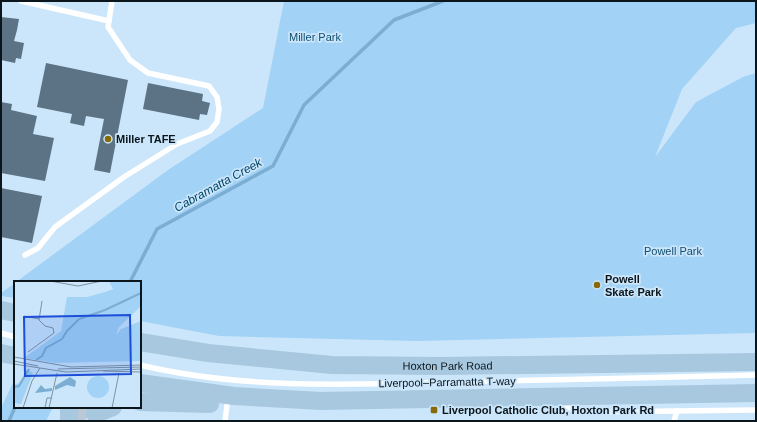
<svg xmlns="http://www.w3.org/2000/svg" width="757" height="422" font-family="Arial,sans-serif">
<rect width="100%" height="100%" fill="#cbe6fa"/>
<g fill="#a2d2f5">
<polygon points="284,1 756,1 756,23 736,28 682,89 655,157 696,102 743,77 756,73 756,333 417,341 219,336 140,321 140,282 16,282 168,170 263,108"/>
<polygon points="15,283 15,298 1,296 1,293"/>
<polygon points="15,379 15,407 53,407 46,421 1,421 1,408"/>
</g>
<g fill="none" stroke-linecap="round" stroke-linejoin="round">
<g stroke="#7baed2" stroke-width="3.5">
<polyline points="130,282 157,229 273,166 304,105 394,20 443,1"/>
<polyline points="9,421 15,407"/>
</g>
</g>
<g fill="#5b7384">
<polygon points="1,17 19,19 17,30 4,26 17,30 14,41 24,43 21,59 16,58 15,63 1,60"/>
<polygon points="46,63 128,80 110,173 94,170 104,119 86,116 84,126 70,123 72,114 37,107"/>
<polygon points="148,83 203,94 202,101 210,103 207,115 200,114 199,120 143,109"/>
<polygon points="1,102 12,104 11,110 37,116 33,134 54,138 45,181 1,173"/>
<polygon points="1,188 42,196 32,243 1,237"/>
</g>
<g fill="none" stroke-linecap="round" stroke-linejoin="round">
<g stroke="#fff" stroke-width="5.5">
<polyline points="21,1 109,21"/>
<polyline points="25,255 38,248 55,227 124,177 177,144 210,131 217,122 219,109 217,97 209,86 148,73 130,60 108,27 112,1"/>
<polyline points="1,333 15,337"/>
<path d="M140,365C240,389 347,385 449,382C551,380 654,378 756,375"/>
<polyline points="561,402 575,411 594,412 756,410"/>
<polyline points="225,421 227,405"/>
<polyline points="674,421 677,411"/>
</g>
<polyline stroke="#bac9d5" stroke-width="16" points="75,421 84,407"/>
<g stroke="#a7c8df" stroke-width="18">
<polyline points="1,310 15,313"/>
<path id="s1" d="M140,342L208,353L332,365L441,366L756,362"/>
<polyline points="1,353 15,356"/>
<polyline points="140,383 234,396 321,401 756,393"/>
<polyline points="140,402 210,404"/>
<polyline points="95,414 113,407"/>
<polyline points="69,421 69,407"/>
</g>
</g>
<g fill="#876b07" stroke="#cbe6fa" stroke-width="1.5">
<circle cx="108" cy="139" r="4"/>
<circle cx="597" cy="285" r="4"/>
<rect x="430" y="406" width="8" height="8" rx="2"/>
</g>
<g text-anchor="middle" stroke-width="3.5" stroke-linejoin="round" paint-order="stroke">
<g font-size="11" fill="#104e71" stroke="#cbe6fa">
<text x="315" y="41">Miller Park</text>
<text x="673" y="255">Powell Park</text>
</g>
<g font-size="11" font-weight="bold" fill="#0b151c" stroke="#cbe6fa" text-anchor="start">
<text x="116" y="143">Miller TAFE</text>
<text x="605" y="283">Powell<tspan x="605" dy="13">Skate Park</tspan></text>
<text x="442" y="414">Liverpool Catholic Club, Hoxton Park Rd</text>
</g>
<g font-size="11" fill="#0b151c" stroke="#cbe6fa">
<text dy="4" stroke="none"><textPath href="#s1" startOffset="309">Hoxton Park Road</textPath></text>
<text transform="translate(447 382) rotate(-1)" y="4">Liverpool–Parramatta T-way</text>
</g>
<g font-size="12" font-style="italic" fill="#004467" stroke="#cbe6fa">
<text transform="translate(218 185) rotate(-29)" y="4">Cabramatta Creek</text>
</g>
</g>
<g transform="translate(14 281)">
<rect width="127" height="127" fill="#cbe6fa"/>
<path d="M95,0H127V25L105,46L102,54L107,48L127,40V80L41,82L10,77L47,50L53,16H73L91,11L99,8ZM13,88L19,92L7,123L0,122V104L5,102ZM73 106a11 11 0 1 1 22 0a11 11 0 1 1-22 0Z" fill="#a2d2f5"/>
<path d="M56,96L62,100L61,106L53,104L41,109V105ZM27,104L31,108L38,107V110L21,112Z" fill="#7baed2"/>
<path fill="none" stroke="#7baed2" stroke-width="2" d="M22,79L28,75L32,67L48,58L53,50L65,38L91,29L127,12M0,106L5,105L15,88"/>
<path fill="none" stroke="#7e92a1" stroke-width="1" d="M36,0L64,5L88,0M10,35L25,38M14,71L40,52L39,47L31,45L25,39L28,20M0,76L57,86L127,84M0,80L24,85M0,83L52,91L127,88M44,88L127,86M89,90L127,91M9,127L18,100L26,87M31,127L33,117H38M35,127L43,92M98,127L105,92"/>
<path fill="#1d4ed8" fill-opacity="0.15" stroke="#1d4ed8" stroke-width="2" d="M116,34L117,93L11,95L10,36Z"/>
<rect width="127" height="127" fill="none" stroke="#0b151c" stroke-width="2"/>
</g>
<rect width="757" height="422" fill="none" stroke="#0b151c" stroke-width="4"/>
</svg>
